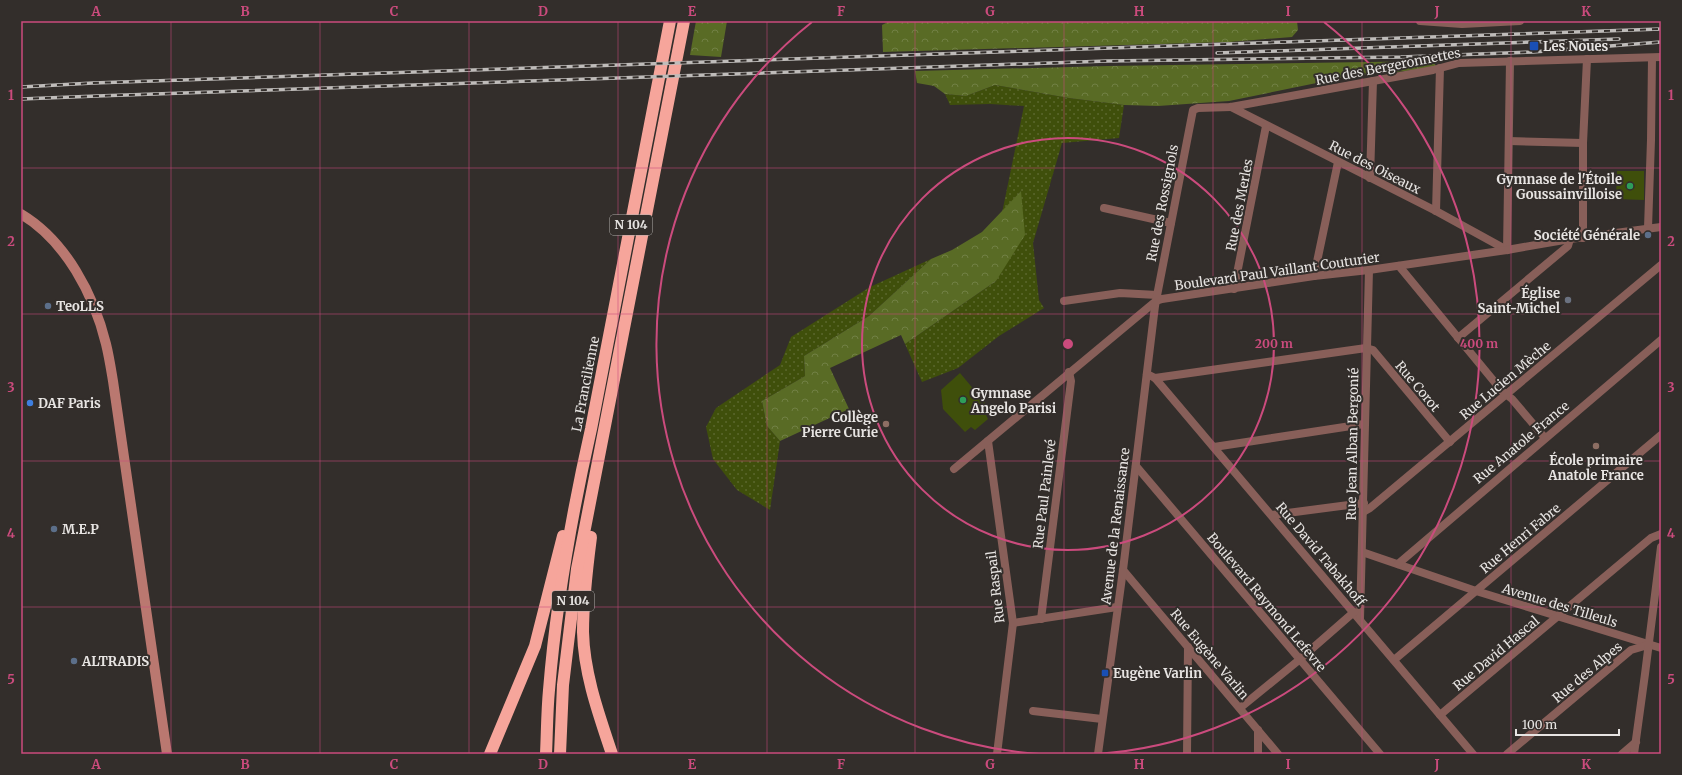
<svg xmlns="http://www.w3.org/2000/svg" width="1682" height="775" font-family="Merriweather,serif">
<defs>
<pattern id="green-dots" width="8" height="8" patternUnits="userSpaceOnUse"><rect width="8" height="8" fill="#3f4f0b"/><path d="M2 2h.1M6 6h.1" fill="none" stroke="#5b682e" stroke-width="1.8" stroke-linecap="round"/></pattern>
<pattern id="forest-crowns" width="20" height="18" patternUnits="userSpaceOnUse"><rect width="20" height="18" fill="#596b25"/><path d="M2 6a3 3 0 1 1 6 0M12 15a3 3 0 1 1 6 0" fill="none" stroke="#718044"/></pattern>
</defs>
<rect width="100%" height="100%" fill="#332e2b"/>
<g fill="url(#green-dots)">
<polygon points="995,85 1069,98 1124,105 1119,138 1062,143 1033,243 1039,300 1044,308 999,336 958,368 922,382 905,344 996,281 1021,191 1002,213 1024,106 990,104 950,105 945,94 966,96"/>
<polygon points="931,259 869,316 804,356 805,376 762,401 767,426 780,441 770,510 737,490 713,459 706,427 716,408 780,365 791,337 870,287"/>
</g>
<g fill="url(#forest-crowns)">
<polygon points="696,21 727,21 721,57 690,55"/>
<polygon points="890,21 1297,21 1298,30 1292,37 1229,42 883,52 882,25"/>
<polygon points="1433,61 1436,66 1435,68 1346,77 1229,101 1158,106 1124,105 1069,98 995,85 966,96 945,94 934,86 917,83 915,71 1108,66"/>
<polygon points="1021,191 1025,235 996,281 905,344 901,335 830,368 849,409 780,441 767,426 762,401 805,376 804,356 869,316 931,259 952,250 982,232"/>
</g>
<g fill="#3f4f0b">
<polygon points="1617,171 1644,171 1644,200 1616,199"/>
<polygon points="960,373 991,410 986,415 988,419 975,430 971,427 965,432 943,409 941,390"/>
</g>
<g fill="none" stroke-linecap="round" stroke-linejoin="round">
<g stroke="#885f59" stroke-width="8">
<polyline points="1420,21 1462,24 1520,21"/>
<polyline points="1231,107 1436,211 1507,250"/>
<polyline points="1509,141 1583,143"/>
<polyline points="1370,178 1373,81"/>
<polyline points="1104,208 1171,223"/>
<polyline points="1436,211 1440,68"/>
<polyline points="1648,228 1651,140 1652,58"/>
<polyline points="1583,238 1583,143 1587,59"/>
<polyline points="1507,250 1510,61"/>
<polyline points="1399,266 1502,391 1512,399 1545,438"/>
<polyline points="1314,276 1338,162"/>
<polyline points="1234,289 1266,126"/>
<polyline points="1064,301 1120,293 1157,295"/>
<polyline points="1458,338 1568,246 1570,239"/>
<polyline points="1147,374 1155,378 1473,754"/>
<polyline points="1155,378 1366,348 1373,350 1450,442"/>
<polyline points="988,441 1013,623 997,754"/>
<polyline points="1214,447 1364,424"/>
<polyline points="1136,466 1380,754"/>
<polyline points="954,469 1156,301 1162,299 1314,276 1369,270 1507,250 1570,239 1661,227"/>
<polyline points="1363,512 1370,508 1661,265"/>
<polyline points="1272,515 1364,503"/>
<polyline points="1362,552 1476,591 1661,648"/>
<polyline points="1398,564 1661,340"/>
<polyline points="1123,570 1278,754"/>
<polyline points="1041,619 1071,381 1069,372"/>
<polyline points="1360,619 1369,270"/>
<polyline points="1013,623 1117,607"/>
<polyline points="1394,660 1661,435"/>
<polyline points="1240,708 1299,660 1354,612"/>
<polyline points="1033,711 1102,719"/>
<polyline points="1440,715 1651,538 1661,534"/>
<polyline points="1258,730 1258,754"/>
<polyline points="1098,754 1123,570 1155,306 1193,110 1198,108 1231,107 1433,70 1459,63 1661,57"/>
<polyline points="1187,754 1188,647"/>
<polyline points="1507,754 1631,650 1648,645"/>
<polyline points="1622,754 1636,742"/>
<polyline points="1634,754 1645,674 1661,547"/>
</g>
<path stroke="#ba7870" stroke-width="10" d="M21,214C66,241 94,295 106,344C109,356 111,369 113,381L167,754"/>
<g stroke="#f6a59b" stroke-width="12">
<path d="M591,537C587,568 583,601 583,632C584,674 599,715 612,754"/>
<polyline points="490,754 535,646 563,536"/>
<path d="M546,754C547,733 547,711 549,690C556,604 572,513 591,429L670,21"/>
<polyline points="560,754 563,685 577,569 684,21"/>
</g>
<g stroke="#bfbcba" stroke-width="3.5">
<g id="rail">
<polyline points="1217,53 1619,39"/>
<polyline points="21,87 93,83 1661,29"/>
<polyline points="21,99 97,96 1107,61 1401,57 1533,52 1661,42"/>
</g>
</g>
<use href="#rail" stroke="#332e2b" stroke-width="2" stroke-dasharray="6" stroke-linecap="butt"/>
</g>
<path fill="none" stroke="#cb4b7d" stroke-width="1" stroke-opacity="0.55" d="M171,21V754M320,21V754M469,21V754M618,21V754M767,21V754M915,21V754M1064,21V754M1213,21V754M1362,21V754M1511,21V754M21,168H1661M21,314H1661M21,461H1661M21,607H1661"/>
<g fill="none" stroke="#cb4b7d" stroke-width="2">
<circle cx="1068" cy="344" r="206"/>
<path d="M1039 754A411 411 0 0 1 812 22M1324 22A411 411 0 0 1 1097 754"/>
</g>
<g fill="#1a4fb4" stroke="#332e2b" stroke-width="1.5">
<rect x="1529" y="41" width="10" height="10" rx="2"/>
<rect x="1101" y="669" width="8" height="8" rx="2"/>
</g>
<g fill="#2e9e5b" stroke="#332e2b" stroke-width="1.5">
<circle cx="1630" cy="186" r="4"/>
<circle cx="963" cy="400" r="4"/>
</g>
<g fill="#5c6f8a" stroke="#332e2b" stroke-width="1.5">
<circle cx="1648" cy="235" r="4"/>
<circle cx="48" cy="306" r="4"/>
<circle cx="54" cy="529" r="4"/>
<circle cx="74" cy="661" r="4"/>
</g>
<circle fill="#6b7280" stroke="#332e2b" stroke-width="1.5" cx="1568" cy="300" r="4"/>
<circle fill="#3f7fe0" stroke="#332e2b" stroke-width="1.5" cx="30" cy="403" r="4"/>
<g fill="#8d6e63" stroke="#332e2b" stroke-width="1.5">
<circle cx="886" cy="424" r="4"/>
<circle cx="1596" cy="446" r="4"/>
</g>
<g text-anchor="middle" stroke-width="4" stroke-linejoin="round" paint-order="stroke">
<g fill="#332e2b" stroke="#b1adab" stroke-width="1">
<rect x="610" y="215" width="42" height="20" rx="3"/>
<rect x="552" y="591" width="42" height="20" rx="3"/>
</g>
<g font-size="12" font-weight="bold" fill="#e7e4e2">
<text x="631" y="229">N 104</text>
<text x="573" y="605">N 104</text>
</g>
<g font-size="13" font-weight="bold" fill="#e7e4e2" stroke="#332e2b" text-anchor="start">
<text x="1543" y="51">Les Noues</text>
<text x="1622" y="184" text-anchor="end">Gymnase de l'Étoile<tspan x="1622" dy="15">Goussainvilloise</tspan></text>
<text x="1640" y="240" text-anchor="end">Société Générale</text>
<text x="1560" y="298" text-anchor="end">Église<tspan x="1560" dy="15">Saint-Michel</tspan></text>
<text x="56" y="311">TeoLLS</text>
<text x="971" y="398">Gymnase<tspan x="971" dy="15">Angelo Parisi</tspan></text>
<text x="38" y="408">DAF Paris</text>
<text x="878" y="422" text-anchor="end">Collège<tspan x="878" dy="15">Pierre Curie</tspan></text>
<text x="1596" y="465" text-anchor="middle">École primaire<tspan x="1596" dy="15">Anatole France</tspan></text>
<text x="62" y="534">M.E.P</text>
<text x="82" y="666">ALTRADIS</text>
<text x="1113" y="678">Eugène Varlin</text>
</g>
<g font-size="13" fill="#e7e4e2" stroke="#332e2b">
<text transform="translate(1388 66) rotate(-11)" y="5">Rue des Bergeronnettes</text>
<text transform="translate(1375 167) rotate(27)" y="5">Rue des Oiseaux</text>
<text transform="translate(1162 203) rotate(-79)" y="5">Rue des Rossignols</text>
<text transform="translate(1239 205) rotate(-79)" y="5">Rue des Merles</text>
<text transform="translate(1277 271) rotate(-8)" y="5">Boulevard Paul Vaillant Couturier</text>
<text transform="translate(1505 380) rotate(-40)" y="5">Rue Lucien Mèche</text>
<text transform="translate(585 384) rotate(-79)" y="5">La Francilienne</text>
<text transform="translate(1418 386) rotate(50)" y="5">Rue Corot</text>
<text transform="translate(1521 442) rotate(-40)" y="5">Rue Anatole France</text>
<text transform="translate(1352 444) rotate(-89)" y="5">Rue Jean Alban Bergonié</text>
<text transform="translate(1044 494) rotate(-83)" y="5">Rue Paul Painlevé</text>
<text transform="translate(1115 526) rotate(-83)" y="5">Avenue de la Renaissance</text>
<text transform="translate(1520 538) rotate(-40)" y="5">Rue Henri Fabre</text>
<text transform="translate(1321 554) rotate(50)" y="5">Rue David Tabakhoff</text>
<text transform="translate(995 587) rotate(-97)" y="5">Rue Raspail</text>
<text transform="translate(1267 602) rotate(50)" y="5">Boulevard Raymond Lefevre</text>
<text transform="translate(1560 605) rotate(17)" y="5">Avenue des Tilleuls</text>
<text transform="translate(1496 653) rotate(-40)" y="5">Rue David Hascal</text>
<text transform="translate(1210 654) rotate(50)" y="5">Rue Eugène Varlin</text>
<text transform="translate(1587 672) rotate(-40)" y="5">Rue des Alpes</text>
</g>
</g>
<circle cx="1068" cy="344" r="6" fill="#cb4b7d" stroke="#332e2b" stroke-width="2"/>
<g font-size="12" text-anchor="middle" font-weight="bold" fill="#cb4b7d" stroke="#332e2b" stroke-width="4" stroke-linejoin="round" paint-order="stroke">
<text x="1274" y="348">200 m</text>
<text x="1479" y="348">400 m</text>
</g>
<rect width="1682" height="775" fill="none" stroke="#332e2b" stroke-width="44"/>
<path d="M1516 729v6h103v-6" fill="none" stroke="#e7e4e2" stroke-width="2"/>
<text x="1522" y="729" font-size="12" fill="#e7e4e2" stroke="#332e2b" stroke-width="3" paint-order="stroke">100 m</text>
<rect x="22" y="22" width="1638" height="731" fill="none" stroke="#cb4b7d" stroke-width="1.5"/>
<g font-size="13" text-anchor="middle" font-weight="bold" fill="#cb4b7d">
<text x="96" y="16">A</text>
<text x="245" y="16">B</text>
<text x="394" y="16">C</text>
<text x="543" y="16">D</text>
<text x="692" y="16">E</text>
<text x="841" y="16">F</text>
<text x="990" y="16">G</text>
<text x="1139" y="16">H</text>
<text x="1288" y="16">I</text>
<text x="1437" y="16">J</text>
<text x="1586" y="16">K</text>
<text x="11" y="100">1</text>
<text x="1671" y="100">1</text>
<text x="11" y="246">2</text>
<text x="1671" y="246">2</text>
<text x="11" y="392">3</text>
<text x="1671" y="392">3</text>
<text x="11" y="538">4</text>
<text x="1671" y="538">4</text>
<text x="11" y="684">5</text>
<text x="1671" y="684">5</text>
<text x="96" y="769">A</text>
<text x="245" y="769">B</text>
<text x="394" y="769">C</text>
<text x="543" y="769">D</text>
<text x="692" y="769">E</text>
<text x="841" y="769">F</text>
<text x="990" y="769">G</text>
<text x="1139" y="769">H</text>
<text x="1288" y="769">I</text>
<text x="1437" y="769">J</text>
<text x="1586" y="769">K</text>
</g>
</svg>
